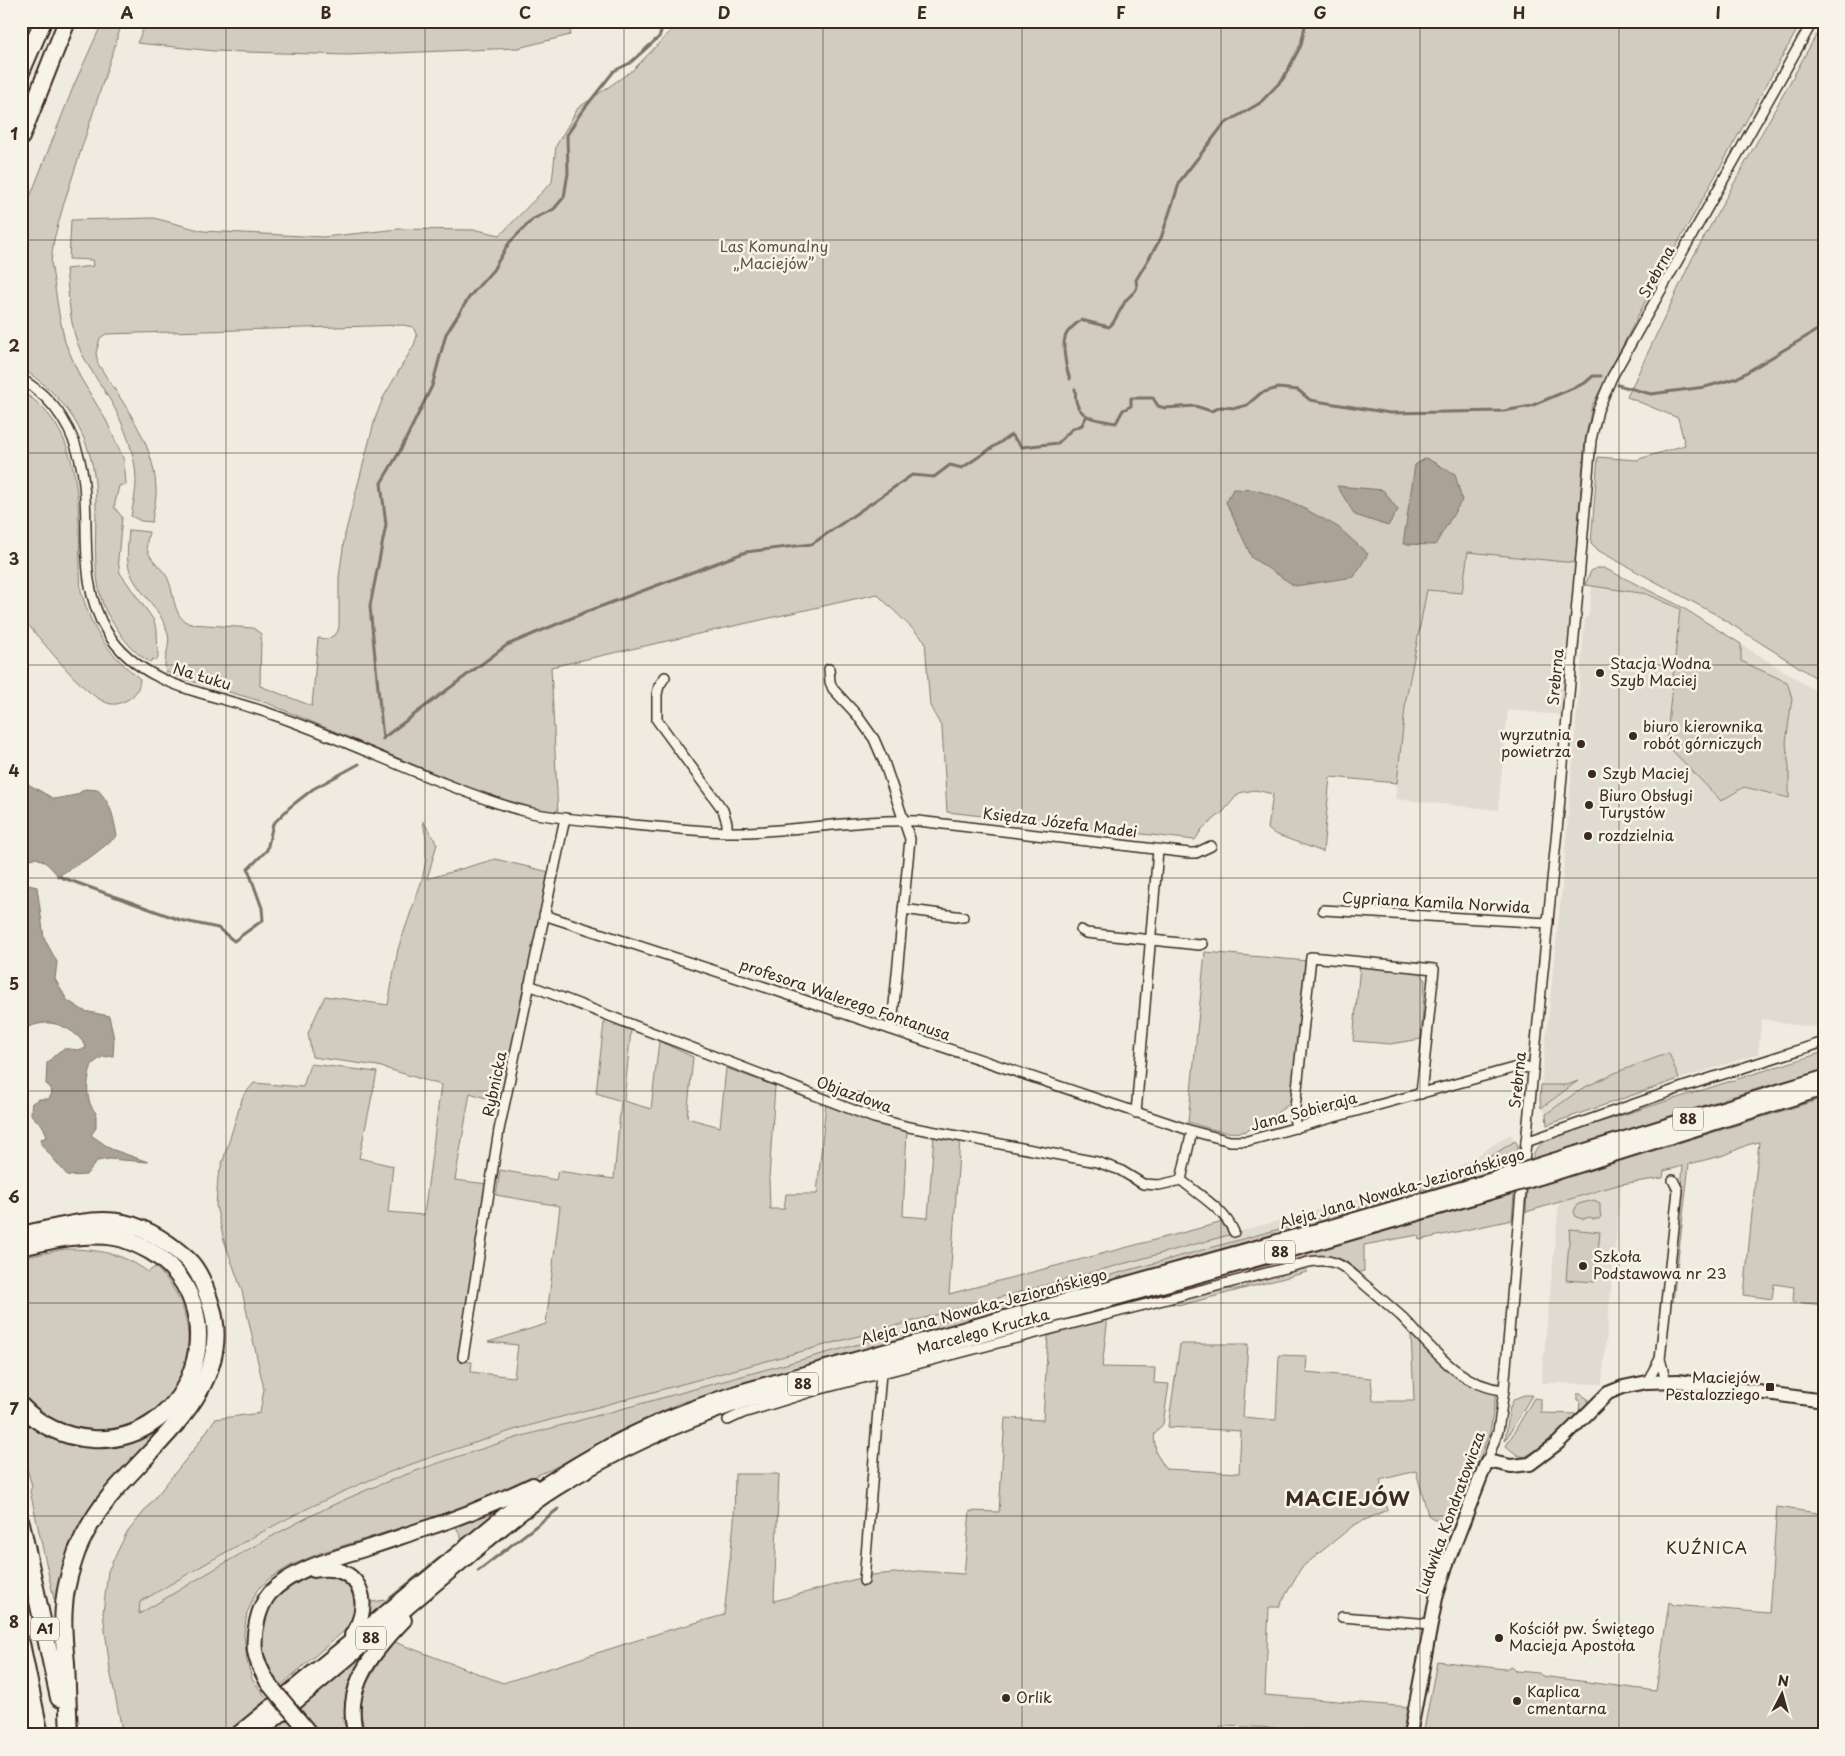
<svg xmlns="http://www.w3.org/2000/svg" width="1845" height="1756" font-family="'Playpen Sans',sans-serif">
<rect width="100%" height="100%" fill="#efebe0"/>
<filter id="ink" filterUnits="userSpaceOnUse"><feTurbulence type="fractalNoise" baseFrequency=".02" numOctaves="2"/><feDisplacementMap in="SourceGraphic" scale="10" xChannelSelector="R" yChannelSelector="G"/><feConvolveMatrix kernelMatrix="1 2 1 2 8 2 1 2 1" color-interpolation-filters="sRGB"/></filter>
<g filter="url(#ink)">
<g fill="#e0dbd0">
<polygon points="1468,552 1575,563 1562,715 1508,710 1498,810 1395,799 1406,700 1427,589"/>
<polygon points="1592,586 1647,594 1680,609 1666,744 1721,801 1744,787 1788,798 1789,767 1786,743 1792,698 1786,682 1741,661 1741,644 1824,696 1824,1028 1787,1024 1762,1019 1758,1054 1679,1079 1669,1053 1617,1072 1581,1089 1546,1114 1541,1108 1576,1083 1567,1085 1541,1085 1562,886 1585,618 1589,615"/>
<polygon points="1510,1134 1515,1141 1460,1176 1429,1188 519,1437 425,1467 301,1521 246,1550 139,1615 140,1602 242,1543 339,1493 421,1460 517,1429 1427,1180 1456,1169"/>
<polygon points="1621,1184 1602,1384 1541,1383 1559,1202"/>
</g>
<g fill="#d1cbc0" stroke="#867a6f">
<path d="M103,21H119L122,23L64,203L54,239L51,262L59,314L65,342L80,377L106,420L124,460L126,484L119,486L114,507L122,517L118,558L120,573L153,619L157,630L158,658L156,661L153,659L150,662C137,655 126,643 118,630C112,622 106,613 103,604C89,562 100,517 94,474C87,428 60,392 21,368V220L74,85Z"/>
<polygon points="147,21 572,21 570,35 518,48 347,55 214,51 137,43"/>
<path d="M673,21H1802L1646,300L1592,406L1585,440L1575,563L1468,552L1462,593L1427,590L1406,699L1397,783L1330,777L1323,852L1275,834L1268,829L1273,794L1255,790L1239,793L1223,812L1202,829L1195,840L947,812L942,728L930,706L925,641L877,594L551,667L558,814L505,803L267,703L191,681L166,672C162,660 171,647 168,634C162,607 135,592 129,568C126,556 128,543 129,530L149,532C148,538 145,546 148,552C152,561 162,568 167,577C175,592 172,619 191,624L253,628L261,634L260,686L312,706L318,638L328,639L337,633L339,627V577L345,534L375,419L383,398L414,345L417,336L413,327L403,325L106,334L100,338L96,353L98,364C122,402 154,441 156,488C157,498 153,511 152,522L141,521L131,516C133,505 136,492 136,481C136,455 125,428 113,405C103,387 90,371 81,352C69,326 69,296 66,269L93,266L92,260L69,259L71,220L154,218L203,231L323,237L399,229L477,230L500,235L552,182L556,146L578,108L633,70L669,33Z"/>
<polygon points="1824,21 1824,683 1715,614 1599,551 1591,543 1598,457 1636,460 1685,445 1678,418 1627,397 1692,259"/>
<path d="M21,391C91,433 76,522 81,591C89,619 98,639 119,660C125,667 133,673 140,679C139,689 136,695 127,700C119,704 113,706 105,702C79,691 42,639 21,617Z"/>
<polygon points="1597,568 1604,568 1680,606 1741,644 1741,661 1787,682 1792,698 1786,743 1789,767 1789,798 1744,787 1721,801 1666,744 1680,609 1647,594 1585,585 1591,571"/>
<path d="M423,821L437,844L427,879L495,859L549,872L501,1103L470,1093L455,1180L487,1184L459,1361L472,1362L471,1372L514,1377L518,1345L488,1342L546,1324L560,1206L496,1195L500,1170L556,1180L558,1171L614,1179L621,1101L596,1093L604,1023L631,1030L624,1101L651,1109L659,1041L693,1057L687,1118L720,1127L726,1068L775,1086L769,1179L770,1209H784L786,1194H817L826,1102L907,1129L903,1216L928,1218L934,1135L960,1140L949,1294L1223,1222L1227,1228L1229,1235L517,1429C457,1449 395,1467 338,1494C270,1525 205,1564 140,1602L139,1614C212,1571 284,1525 362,1492C413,1470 466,1454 519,1437L1429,1188L1460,1176L1515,1141L1518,1145L1517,1164L1396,1200V1202L784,1373L680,1403L615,1433L558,1466L467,1507L320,1553L290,1566L269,1579L257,1590L247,1613L244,1634L247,1661L252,1679L269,1701L228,1735H123L110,1670L103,1613L108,1571L126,1534L195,1448L215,1419L260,1413L264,1389L242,1291L224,1240L216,1206L218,1177L243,1096L254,1083L303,1087L310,1064L377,1072L359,1158L393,1166L388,1212L424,1215L441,1085L378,1066L312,1057L308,1033L325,996L388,1005L398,949L422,880L426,860V839Z"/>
<path d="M1205,952L1308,961L1293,1102C1282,1109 1256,1128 1246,1131C1228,1136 1205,1127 1188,1122Z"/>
<polygon points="1360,965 1419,971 1425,979 1421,1039 1390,1044 1353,1041"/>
<path d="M1824,1052V1070L1760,1088L1532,1159C1538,1141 1548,1140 1565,1133Z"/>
<polygon points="1669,1053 1679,1079 1547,1125 1546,1114 1581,1089 1617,1072"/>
<polygon points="1578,1081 1541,1108 1540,1099 1541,1085 1567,1085"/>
<polygon points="1824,1098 1824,1305 1793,1302 1794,1287 1774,1284 1772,1299 1744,1295 1759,1142 1747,1145 1725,1155 1689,1164 1673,1302 1670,1302 1683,1166 1664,1171 1663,1178 1621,1184 1526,1212 1527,1190"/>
<polygon points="1514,1194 1512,1220 1419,1240 1418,1235 1364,1245 1364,1271 1356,1273 1339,1261 1252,1275 1246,1270 1257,1268"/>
<polygon points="1594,1200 1600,1203 1600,1212 1601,1216 1599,1219 1593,1219 1590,1217 1583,1219 1576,1217 1574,1211 1578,1204"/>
<polygon points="1570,1229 1600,1232 1595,1282 1566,1280"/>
<path d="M65,1249C96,1249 123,1253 148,1272L155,1267C205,1312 199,1394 134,1422C115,1430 97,1432 78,1428C55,1423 35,1410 21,1391V1258Z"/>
<path d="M1306,1267L1307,1272L1182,1305L1164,1303L1224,1289C1235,1290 1247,1289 1254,1280Z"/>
<path d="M1108,1317L1102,1367L1155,1368L1154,1383L1169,1384L1163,1424L1154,1435L1156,1453L1166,1469L1239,1473L1241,1431L1168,1427L1180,1344H1248L1243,1417L1276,1420L1279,1355L1307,1356L1306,1372L1371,1378L1373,1401H1414L1411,1334C1436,1357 1462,1383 1496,1393L1490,1432L1452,1532L1428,1515L1416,1471L1380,1480L1387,1510L1354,1525L1301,1568L1279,1607H1269L1265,1695L1410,1707L1404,1735H1341V1730L1220,1726V1735H365L361,1713L362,1691L392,1641L503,1683L669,1630L724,1615L734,1522L735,1474H779L774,1601L871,1575L919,1571L964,1574L970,1511L999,1512L1005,1418L1043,1420L1048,1336Z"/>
<polygon points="1577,1394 1581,1394 1588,1399 1587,1407 1545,1448 1543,1446 1525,1457 1517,1455 1506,1446 1534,1398 1541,1399 1541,1413 1579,1414 1580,1401 1577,1400"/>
<polygon points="1524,1395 1532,1395 1505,1441 1510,1407 1514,1399"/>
<path d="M173,1414L175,1415L107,1489L58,1599H54L30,1491L32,1486L21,1448V1416C55,1446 101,1455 142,1436C154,1431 164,1422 173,1414Z"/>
<polygon points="504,1504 505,1506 463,1542 454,1522"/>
<polygon points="1777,1507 1824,1514 1824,1735 1423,1735 1437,1661 1505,1669 1511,1666 1516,1671 1539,1673 1542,1676 1656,1691 1669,1602 1674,1605 1769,1613"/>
<polygon points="442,1555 441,1560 366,1622 371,1602 386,1600"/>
<path d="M322,1574L339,1579L352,1590L357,1607L351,1625L280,1686C276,1681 271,1676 268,1670C255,1644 260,1606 285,1588C297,1581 308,1577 322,1574Z"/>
<path d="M372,1646C356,1669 346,1687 346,1716L342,1719L350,1735H321L298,1707Z"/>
<polygon points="285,1716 301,1735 266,1735"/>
</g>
<g fill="#aaa296" stroke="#7e7266">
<polygon points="1426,458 1455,474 1462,500 1435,545 1403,544 1415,465"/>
<polygon points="1337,486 1383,490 1398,510 1388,526 1355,515"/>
<polygon points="1233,489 1256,490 1296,504 1338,527 1368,554 1354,577 1295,586 1252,558 1226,502"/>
<path d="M21,780L54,799L76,795L85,789L98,790C112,805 113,816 117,836L92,856L58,876C47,862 31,846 21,872Z"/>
<path d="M21,876L24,884L37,887L44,938L57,962L55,979L67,1000L84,1011L109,1016L114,1039L113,1056L102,1057L92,1064C87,1080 84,1100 96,1113V1128L91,1135L111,1149L148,1162L109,1159L97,1161L86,1175L68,1176L41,1144V1139L47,1137C46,1133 44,1128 42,1125C33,1115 29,1120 32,1103L39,1099H49L52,1093L50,1087L46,1084L47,1063C52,1058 58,1051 64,1049C72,1048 78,1052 86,1048C81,1034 60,1022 46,1023C38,1023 29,1027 21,1029Z"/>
</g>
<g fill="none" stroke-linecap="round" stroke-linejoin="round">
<g stroke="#7e7266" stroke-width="3">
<path d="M1070,379C1067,372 1066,365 1065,358C1062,338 1064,332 1081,320L1109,327L1113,323L1126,300L1135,291L1137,287L1136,280L1161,238L1180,181L1224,124L1260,103L1283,79L1301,45L1306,21"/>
<polyline points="1618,385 1651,394 1705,387 1737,378 1824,326"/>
<path d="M1075,389C1076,393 1075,397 1076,401C1080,420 1100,420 1116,423L1123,410L1131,406V398H1153L1158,406L1165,408L1195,406L1211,411L1221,407L1236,408L1247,405L1261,393L1278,388L1298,390L1310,400L1390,413L1504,411L1531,406L1585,383L1593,376H1601"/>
<polyline points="383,738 507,645 586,612 746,552 812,544 912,475 934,477 950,465 962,468 1011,435 1022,447 1058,443 1072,429 1082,425 1086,417"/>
<polyline points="383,739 370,606 386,525 381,483 400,451 432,386 446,334 470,296 493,270 509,243 533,219 554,209 564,197 568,173 567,135 580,114 614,71 630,63 659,37 665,21"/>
<polyline points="58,876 180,920 218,928 234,941 263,920 262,908 248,869 267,850 273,824 290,807 313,789 359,764"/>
<polyline points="478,1571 558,1509"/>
</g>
<g stroke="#3b2a1e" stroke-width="12">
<g id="street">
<path d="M21,379C38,389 52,402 62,418C107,487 66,565 107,632C142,689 214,693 271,714C330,734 387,761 446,784C474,795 502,806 532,813C565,820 600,821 634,825C672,828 709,833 748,832C804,830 861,819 918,821L1189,853H1196L1211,846"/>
<polyline points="829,669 830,682 833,689 857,715 874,739 884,762 910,839 893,1015 890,1029"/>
<polyline points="665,677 659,686 657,694 657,720 723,810 727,823 727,832"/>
<polyline points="903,909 963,917"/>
<polyline points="1323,910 1548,923"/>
<polyline points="544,915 774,990 1192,1131 1230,1141 1247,1141 1517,1067 1533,1068"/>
<polyline points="1081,930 1086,933 1199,945 1203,944"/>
<polyline points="529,985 874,1118 909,1127 1097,1162 1120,1170 1143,1184 1159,1185 1181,1180"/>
<polyline points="1136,1113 1158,850"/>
<polyline points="1296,1128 1294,1117 1311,957 1434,969 1421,1094"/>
<polyline points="1526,1142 1686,1086 1824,1042"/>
<path d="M1181,1180C1200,1196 1224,1209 1234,1232"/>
<polyline points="1181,1180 1192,1131"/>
<polyline points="463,1357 499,1130 565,818"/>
<polyline points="1666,1381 1660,1359 1678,1190 1673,1180"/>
<polyline points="1647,1382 1660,1359"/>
<path d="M728,1420L743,1413L817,1390L1301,1264C1312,1261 1324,1259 1335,1263C1346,1266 1356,1278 1365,1285C1378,1296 1391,1307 1403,1318C1432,1348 1459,1386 1504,1390"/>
<polyline points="1487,1461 1498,1431 1504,1390 1520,1203 1559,810 1591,440 1598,410 1612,377 1813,21"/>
<polyline points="864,1581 881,1373"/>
<polyline points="1342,1617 1431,1624"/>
</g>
</g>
<g stroke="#3b2a1e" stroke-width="16">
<polyline id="secondary" points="1410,1735 1436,1598 1446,1566 1487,1461 1511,1466 1530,1464 1558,1443 1608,1393 1623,1387 1647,1382 1678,1381 1824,1401"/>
</g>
<g stroke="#3b2a1e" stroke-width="18">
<g id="primary">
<polyline points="1553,1161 1824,1078"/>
<polyline points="1556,1172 1824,1088"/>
<path d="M314,1570C357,1561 376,1601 352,1635"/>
<path d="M268,1683C262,1672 257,1663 255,1651C253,1633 258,1607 270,1593C295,1567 337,1558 370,1547C389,1541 408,1534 427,1528C464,1516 499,1501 533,1485"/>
<polyline points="302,1724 311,1735"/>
<path d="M237,1735L528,1496C567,1470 607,1445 651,1426C680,1412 710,1402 740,1392L1328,1228L1493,1180"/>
<path d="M255,1735C327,1678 395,1616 466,1558C495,1534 524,1508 556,1488C615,1451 677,1423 743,1401L1328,1239L1496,1190"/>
<path d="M356,1735C342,1687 373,1652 404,1620"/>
</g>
</g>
<g stroke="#3b2a1e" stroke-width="20">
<g id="highway">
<polyline points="21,72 43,21"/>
<polyline points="21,137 67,21"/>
<path d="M21,1235C92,1220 127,1205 187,1259C199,1270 205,1287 210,1302C238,1383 156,1441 110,1496C97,1512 85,1532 77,1551C71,1568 65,1588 64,1606C62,1625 64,1644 66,1663C67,1687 68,1711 69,1735"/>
<path d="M21,1247C52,1240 84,1232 115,1237C127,1239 139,1245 150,1251C239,1305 195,1445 92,1439C65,1437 40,1426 21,1406"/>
<polyline points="21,1523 59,1698"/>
<polyline points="21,1643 40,1735"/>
</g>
</g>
<use href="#street" stroke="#f7f3e8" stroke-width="9"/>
<use href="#secondary" stroke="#f7f3e8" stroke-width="12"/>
<use href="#primary" stroke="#f7f3e8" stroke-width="14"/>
<use href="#highway" stroke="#f7f3e8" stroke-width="16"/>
<g stroke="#3b2a1e" stroke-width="18" stroke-linecap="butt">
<g id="primary-bridge">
<polyline points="1493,1180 1553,1161"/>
<polyline points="1496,1190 1556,1172"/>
<polyline points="268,1683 302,1724"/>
</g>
</g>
<use href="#primary-bridge" stroke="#f7f3e8" stroke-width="14"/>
</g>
</g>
<path fill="none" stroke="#3b2a1e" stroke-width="1" stroke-opacity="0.55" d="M226,21V1735M425,21V1735M624,21V1735M823,21V1735M1022,21V1735M1221,21V1735M1420,21V1735M1619,21V1735M21,240H1824M21,453H1824M21,665H1824M21,878H1824M21,1091H1824M21,1303H1824M21,1516H1824"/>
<g fill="#3b2a1e" stroke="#f7f3e8" stroke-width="2">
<circle cx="1600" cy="673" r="5"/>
<circle cx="1633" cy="736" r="5"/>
<circle cx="1581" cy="744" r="5"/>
<circle cx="1592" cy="774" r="5"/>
<circle cx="1589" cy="805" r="5"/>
<circle cx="1588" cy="836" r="5"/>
<circle cx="1583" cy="1266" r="5"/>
<rect x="1765" y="1382" width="10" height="10" rx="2.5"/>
<circle cx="1499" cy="1638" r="5"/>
<circle cx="1006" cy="1698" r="5"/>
<circle cx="1517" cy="1701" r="5"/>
</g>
<g text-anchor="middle" stroke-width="5" stroke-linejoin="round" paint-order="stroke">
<g fill="#f7f3e8" stroke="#73665b" stroke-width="1">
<rect x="1673" y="1107.5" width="30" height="23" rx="4"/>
<rect x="1265" y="1240.5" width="30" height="23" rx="4"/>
<rect x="788" y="1372.5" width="30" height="23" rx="4"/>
<rect x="31" y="1617.5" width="28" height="23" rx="4"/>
<rect x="356" y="1626.5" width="30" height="23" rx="4"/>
</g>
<g font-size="14" font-weight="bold" fill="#3b2a1e">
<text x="1688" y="1124">88</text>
<text x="1280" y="1257">88</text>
<text x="803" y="1389">88</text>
<text x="45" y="1634">A1</text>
<text x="371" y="1643">88</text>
</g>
<g font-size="15" fill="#605246" stroke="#f7f3e8">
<text x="774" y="252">Las Komunalny<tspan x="774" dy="17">„Maciejów”</tspan></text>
</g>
<g font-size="15" fill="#3b2a1e" stroke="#f7f3e8">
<text transform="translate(1657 272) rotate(-61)" y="5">Srebrna</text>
<text transform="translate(202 677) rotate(17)" y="5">Na Łuku</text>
<text transform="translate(1556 677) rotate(-85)" y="5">Srebrna</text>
<text transform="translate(1060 823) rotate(7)" y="5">Księdza Józefa Madei</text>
<text transform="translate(1436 903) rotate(3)" y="5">Cypriana Kamila Norwida</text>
<text transform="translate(845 1000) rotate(19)" y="5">profesora Walerego Fontanusa</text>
<text transform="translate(1518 1080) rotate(-84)" y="5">Srebrna</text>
<text transform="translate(495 1084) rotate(-78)" y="5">Rybnicka</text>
<text transform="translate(854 1095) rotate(20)" y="5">Objazdowa</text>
<text transform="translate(1304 1112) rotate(-15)" y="5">Jana Sobieraja</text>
<text transform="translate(1402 1189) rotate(-16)" y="5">Aleja Jana Nowaka-Jeziorańskiego</text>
<text transform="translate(984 1307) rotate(-15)" y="5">Aleja Jana Nowaka-Jeziorańskiego</text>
<text transform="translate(983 1332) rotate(-15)" y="5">Marcelego Kruczka</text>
<text transform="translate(1451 1513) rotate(-70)" y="5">Ludwika Kondratowicza</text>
</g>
<g font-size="15" fill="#3b2a1e" stroke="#f7f3e8" text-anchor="start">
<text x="1610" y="669">Stacja Wodna<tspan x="1610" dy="17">Szyb Maciej</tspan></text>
<text x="1643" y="732">biuro kierownika<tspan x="1643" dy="17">robót górniczych</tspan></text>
<text x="1571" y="740" text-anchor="end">wyrzutnia<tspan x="1571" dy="17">powietrza</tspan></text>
<text x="1602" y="779">Szyb Maciej</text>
<text x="1599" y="801">Biuro Obsługi<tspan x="1599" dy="17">Turystów</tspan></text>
<text x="1598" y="841">rozdzielnia</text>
<text x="1593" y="1262">Szkoła<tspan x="1593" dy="17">Podstawowa nr 23</tspan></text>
<text x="1760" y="1383" text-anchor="end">Maciejów<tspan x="1760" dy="17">Pestalozziego</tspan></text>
<text x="1509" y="1634">Kościół pw. Świętego<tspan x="1509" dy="17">Macieja Apostoła</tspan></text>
<text x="1527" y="1697">Kaplica<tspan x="1527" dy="17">cmentarna</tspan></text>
<text x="1016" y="1703">Orlik</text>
</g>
<g font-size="16" letter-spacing="1" fill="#3b2a1e" stroke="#f7f3e8">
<text x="1707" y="1554">KUŹNICA</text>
</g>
<g font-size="20" font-weight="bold" letter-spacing="1" fill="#3b2a1e" stroke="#f7f3e8">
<text x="1348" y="1506">MACIEJÓW</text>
</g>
</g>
<rect width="1845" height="1756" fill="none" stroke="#f7f3e8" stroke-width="55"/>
<g transform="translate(1782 1694) rotate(6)" stroke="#f7f3e8" stroke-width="4" paint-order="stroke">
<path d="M0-4L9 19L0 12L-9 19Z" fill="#3b2a1e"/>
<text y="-8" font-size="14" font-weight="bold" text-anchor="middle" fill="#3b2a1e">N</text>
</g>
<rect x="28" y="28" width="1790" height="1700" fill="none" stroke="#3b2a1e" stroke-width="2"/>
<g font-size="16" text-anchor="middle" font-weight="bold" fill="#3b2a1e">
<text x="127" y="19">A</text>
<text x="326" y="19">B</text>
<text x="525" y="19">C</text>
<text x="724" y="19">D</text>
<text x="922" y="19">E</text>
<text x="1121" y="19">F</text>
<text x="1320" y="19">G</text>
<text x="1519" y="19">H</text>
<text x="1718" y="19">I</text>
<text x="14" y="140">1</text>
<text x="14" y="352">2</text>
<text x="14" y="565">3</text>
<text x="14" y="777">4</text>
<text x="14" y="990">5</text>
<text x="14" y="1203">6</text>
<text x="14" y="1415">7</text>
<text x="14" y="1628">8</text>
</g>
</svg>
